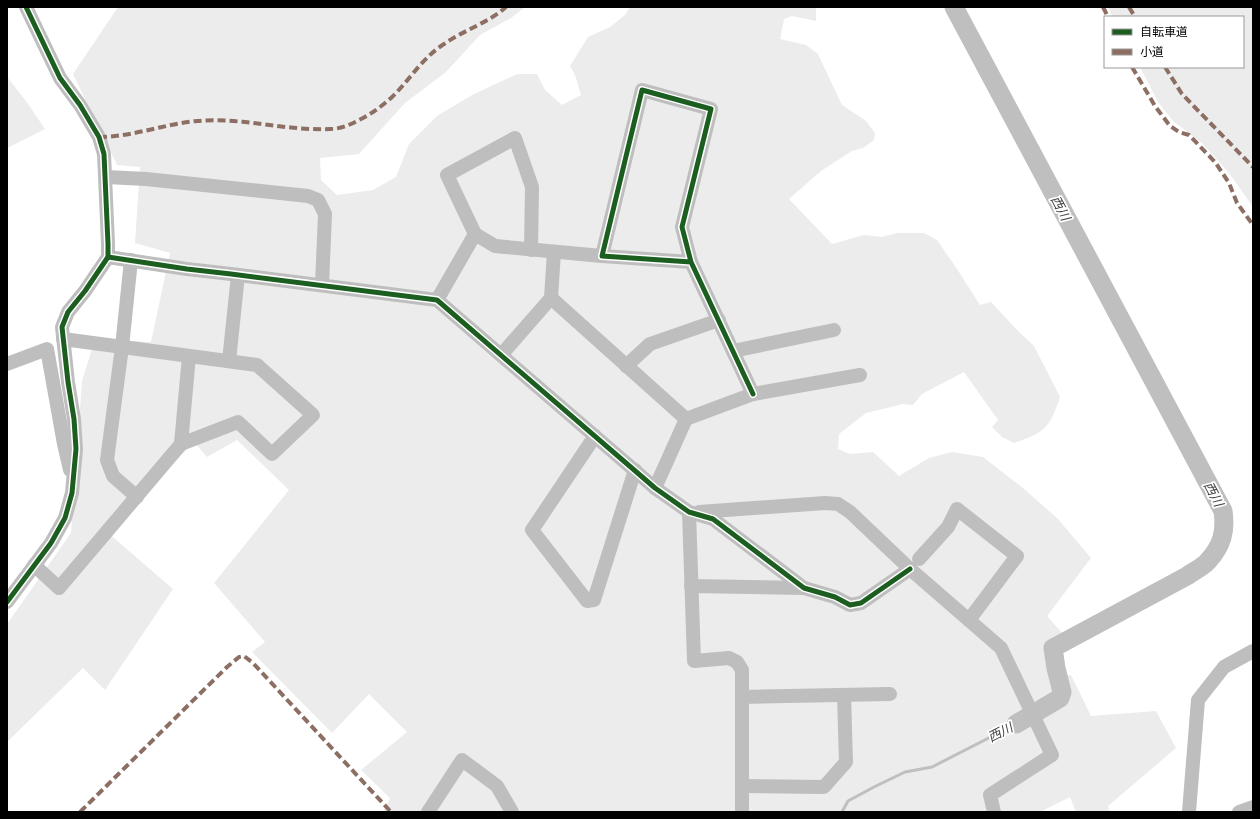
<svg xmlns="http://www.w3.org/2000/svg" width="1260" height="819" font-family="'Archivo Narrow','Noto Sans JP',sans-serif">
<rect width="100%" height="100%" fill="#fff"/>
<g fill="#ececec">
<path d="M118,7H525L511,18L480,35L446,72L405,103L359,154L320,158L321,180L337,195L373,190L396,177L409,144L437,116L472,95L517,74H537L545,90L562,105L581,95L575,75L570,66L588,37L610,27L625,15L630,7H816V21L792,16L784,19L780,39L806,45L818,54L842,105L866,121L875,133L874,140L863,148L852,151L821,171L789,199L832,244L864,235L882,237L897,233H924L937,240L957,269L980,305L991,302L1019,332L1034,346L1060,397C1050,428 1044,433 1014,443L1002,437L992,427L998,420L964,372L922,394L913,405L903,404L866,413L839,434L838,449L850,454L873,452L899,476L929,458L952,452L983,457L1023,488L1058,519L1091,558L1047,616L1072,644L1057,651L1062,676L1071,675L1091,716L1156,711L1176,748L1108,806L1110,812H1076L1070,797L1040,812H383L390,798L361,770L407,732L369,694L332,733L252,652L265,642L214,583L289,490L237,440L207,457L194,442L107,532L173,589L105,690L83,668L7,742V624L71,533L82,381L95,339L151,342L170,253L135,243L140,167L117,165L73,74Z"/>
<polygon points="1108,7 1253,7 1253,207 1229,173 1202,143 1173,121 1158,102 1140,67 1243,67 1243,17 1113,17"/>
<polygon points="7,77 26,101 45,129 7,148"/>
</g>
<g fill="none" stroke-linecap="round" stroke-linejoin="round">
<polyline stroke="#bfbfbf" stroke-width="3" points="842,812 848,801 874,787 905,772 932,767 1016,724"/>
<path stroke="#bfbfbf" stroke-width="19" d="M954,7L1223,511C1226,531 1222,546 1208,561C1203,567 1194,571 1187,576L1053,648L1056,668L1062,692L1060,698L1016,724"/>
<g stroke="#bebebe" stroke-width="14">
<polyline points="106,177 146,179 308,196 318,200 325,214 322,285"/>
<polyline points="475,234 447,175 515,138 532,187 531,250"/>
<polyline points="602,256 642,90 711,109 682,227 691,262 753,394"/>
<polyline points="108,257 187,269 231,274 437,300 655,488 689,512 713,519 804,588 835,597 850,605 861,603 910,569"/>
<polyline points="131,260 122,347 107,460 113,476 137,497"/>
<polyline points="551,298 686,419"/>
<polyline points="437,300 475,234 495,246 602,256 691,262"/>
<polyline points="733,351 834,330"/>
<polyline points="501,355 551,298 554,252"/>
<polyline points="229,361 238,275"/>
<polyline points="7,364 47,349 64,444 70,470"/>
<polyline points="626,366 650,344 719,320"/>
<polyline points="595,436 532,530 587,601 594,600 635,470"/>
<polyline points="181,444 189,356"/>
<polyline points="655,488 686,419 753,394 860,375"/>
<polyline points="689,512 694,661 729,658 737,662 742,670 742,812"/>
<polyline points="699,512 825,503 838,504 850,512 910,569 1001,648 1052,755 990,795 994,812"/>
<polyline points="919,559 948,527 957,509 1017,556 969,620"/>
<polyline points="34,565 59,588 181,444 238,422 272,454 313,415 257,365 63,339"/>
<polyline points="691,586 804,588"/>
<polyline points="7,602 51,543 65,518 72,493 76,449 74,419 68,382 62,327 68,312 85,291 108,257 108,244 104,154 99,137 80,105 60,78 26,7"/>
<polyline points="742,697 890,694"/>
<polyline points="742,786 824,787 846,762 844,695"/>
<polyline points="428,812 462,760 497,786 512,812"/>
<polyline points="1189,812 1198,700 1224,667 1253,651"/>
<polyline points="1239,812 1253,807"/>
</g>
<g stroke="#8d6e63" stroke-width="4" stroke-dasharray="8 4" stroke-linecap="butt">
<polyline points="1103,7 1108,17"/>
<polyline points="1129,7 1135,17"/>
<polyline points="1132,67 1155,106 1170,126 1179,132 1189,135 1215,162 1229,183 1237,203 1253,225"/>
<polyline points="1165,67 1182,94 1253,167"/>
<path d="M99,137C132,137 164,124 197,121C242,117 285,131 330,129C340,129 350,125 359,120C371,114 381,107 391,98C409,81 422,58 444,44C464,30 488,23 506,7"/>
<polyline points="80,812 227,667 239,657 244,656 253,663 391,812"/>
</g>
<g stroke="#fff" stroke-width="8">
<g id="cycleway">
<polyline points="108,257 187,269 231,274 437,300 655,488 689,512 713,519 804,588 835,597 850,605 861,603 910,569"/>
<polyline points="691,262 602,256 642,90 711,109 682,227 691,262 753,394"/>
<polyline points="7,602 51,543 65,518 72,493 76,449 74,419 68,382 62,327 68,312 85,291 108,257 108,244 104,154 99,137 80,105 60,78 26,7"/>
</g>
</g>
<use href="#cycleway" stroke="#1b5e20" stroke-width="5"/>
</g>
<g text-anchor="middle" stroke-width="3.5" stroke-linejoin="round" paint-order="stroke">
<g font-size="13" font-style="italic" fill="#444" stroke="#fff">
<text transform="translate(1061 208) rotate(62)" y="5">西川</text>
<text transform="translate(1214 494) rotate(62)" y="5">西川</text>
<text transform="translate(1000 732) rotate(-27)" y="5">西川</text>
</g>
</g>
<rect width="1260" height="819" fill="none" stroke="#000000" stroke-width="16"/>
<rect x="1104" y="16" width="140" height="52" fill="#ffffff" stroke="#999999"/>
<rect x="1112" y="29" width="20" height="6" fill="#1b5e20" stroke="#999999"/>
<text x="1140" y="36" font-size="12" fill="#000000">自転車道</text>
<rect x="1112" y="49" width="20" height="6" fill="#8d6e63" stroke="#999999"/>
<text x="1140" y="56" font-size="12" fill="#000000">小道</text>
</svg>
